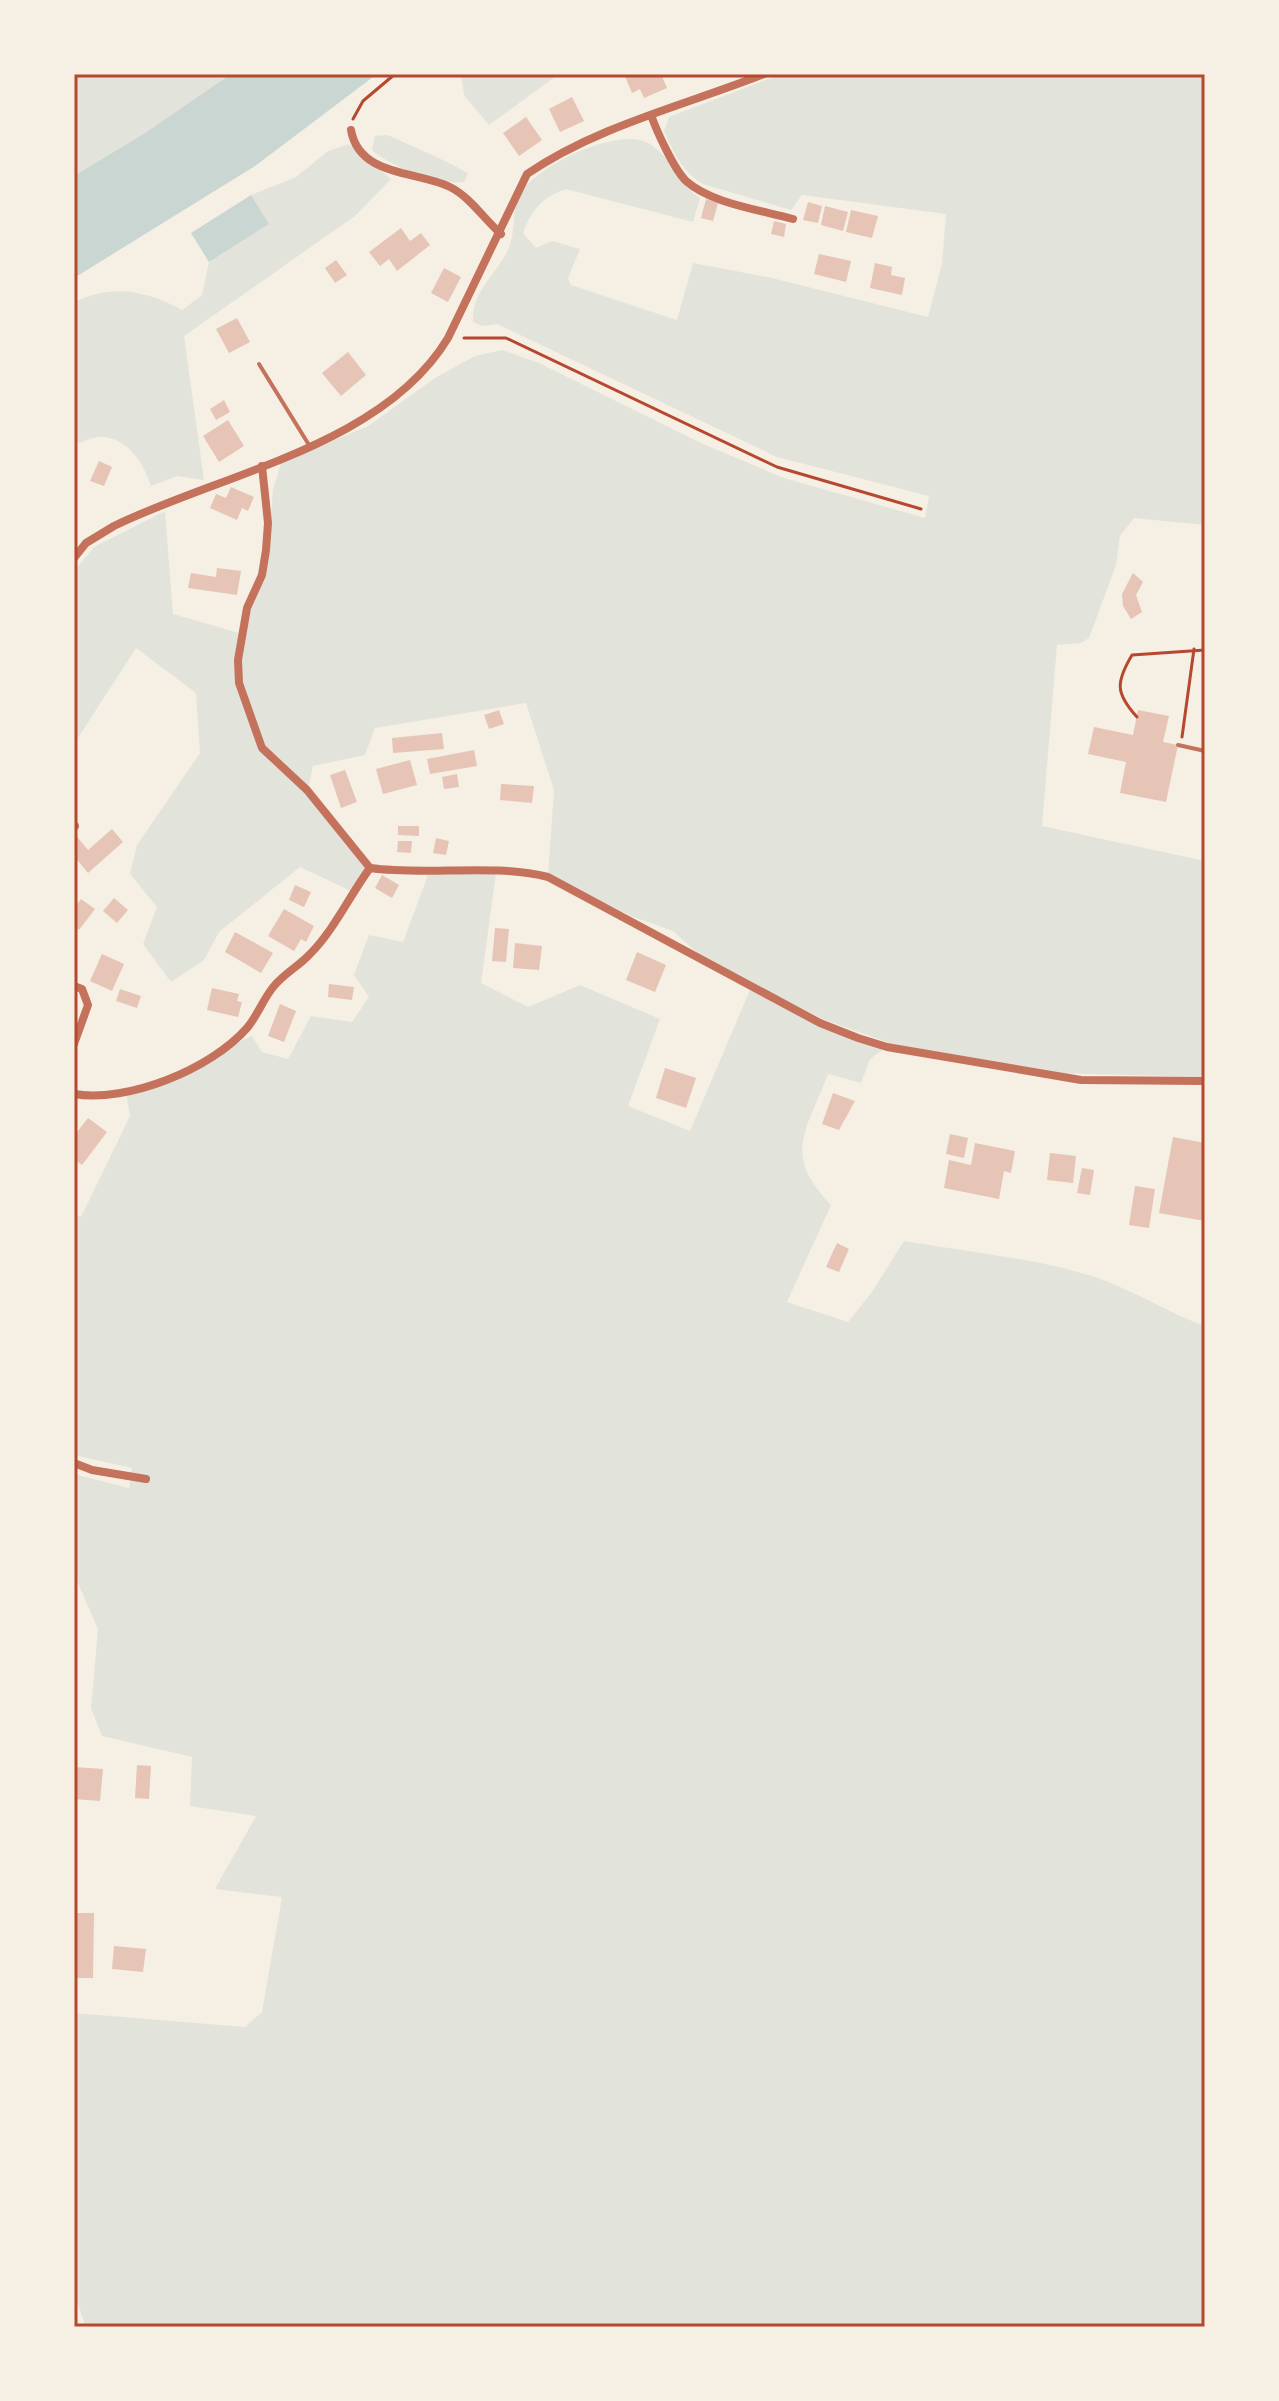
<svg xmlns="http://www.w3.org/2000/svg" width="1279" height="2401" font-family="'PT Sans Narrow',sans-serif">
<rect width="100%" height="100%" fill="#f6efe4"/>
<g fill="#e2e4dc">
<polygon points="74,74 231,74 145,133 74,176"/>
<polygon points="461,74 559,74 489,125 464,95"/>
<path d="M781,74H1205V525L1134,518L1120,536L1116,565L1089,638L1081,643L1057,645L1042,826L1205,861V1077L1055,1073L889,1043L823,1019L703,958L673,931L631,916L548,875L554,790L526,703L375,728L365,755L313,766L308,788L263,747L241,682L240,660L250,609L266,576L273,489L281,463L368,426L435,378L475,356L502,350L539,363L703,444L784,478L925,518L929,496L777,457L497,324L482,326L473,322C472,291 494,277 507,252C517,234 510,211 521,193C537,166 608,133 639,140C668,146 676,183 700,198L693,222L566,189C543,197 531,210 523,233L536,248L552,241L580,249L568,278L571,285L677,320L693,263L772,278L928,317L942,264L946,214L802,195L791,210L703,184C683,173 673,151 664,131L669,117Z"/>
<path d="M388,135C402,142 462,167 468,174L464,182C439,185 391,167 372,150L375,136Z"/>
<path d="M349,144L391,179L355,216L184,336L204,480L177,476L151,486C144,465 131,441 105,437C97,435 83,442 74,444V303C109,283 148,291 182,310L202,295L209,262L269,224L251,195L296,177L328,151Z"/>
<polygon points="165,511 173,614 239,633 236,659 260,749 306,791 368,867 351,891 300,867 219,932 204,960 171,982 143,944 157,907 130,874 137,845 200,753 196,693 136,648 74,744 74,571 94,547"/>
<path d="M496,873L481,983L528,1007L580,985L660,1019L628,1106L690,1131L750,990L820,1027L885,1048L870,1059L861,1083L828,1074C806,1133 782,1153 831,1205L787,1302L848,1322L872,1292L904,1241C967,1252 1036,1258 1098,1278C1135,1291 1168,1313 1205,1326V2327H86L74,2294V2013L245,2027L262,2012L282,1897L215,1889L256,1816L190,1806L192,1757L102,1736L91,1708L98,1629L74,1574V1474L129,1488L132,1468L74,1455V1213L81,1217L130,1116L126,1092L178,1078L223,1049L252,1036L262,1052L288,1059L311,1016L352,1022L369,997L354,975L369,935L403,942L428,875Z"/>
</g>
<g fill="#c9d6d2">
<polygon points="231,74 377,74 255,166 74,278 74,176 145,133"/>
<polygon points="251,195 269,224 209,262 191,233"/>
</g>
<g fill="#e6c5b7">
<polygon points="624,74 661,74 667,88 644,98 640,89 632,93"/>
<polygon points="572,97 584,121 560,132 549,109"/>
<polygon points="526,117 542,140 519,156 503,133"/>
<polygon points="706,199 718,203 713,221 701,218"/>
<polygon points="808,202 822,206 818,223 803,220"/>
<polygon points="825,206 848,212 843,231 821,225"/>
<polygon points="851,210 878,216 872,238 846,232"/>
<polygon points="774,221 786,224 784,237 771,234"/>
<polygon points="401,228 410,241 421,233 430,245 397,271 389,259 380,266 369,252"/>
<polygon points="819,254 851,261 846,282 814,274"/>
<polygon points="336,260 347,275 335,283 325,268"/>
<polygon points="875,263 892,267 891,275 905,278 902,295 870,288"/>
<polygon points="444,268 461,277 448,302 431,293"/>
<polygon points="237,318 250,342 229,353 216,329"/>
<polygon points="348,352 366,375 341,396 322,373"/>
<polygon points="224,400 230,412 216,420 210,409"/>
<polygon points="228,420 244,446 219,462 203,436"/>
<polygon points="99,461 112,467 104,486 90,481"/>
<polygon points="231,487 254,497 248,511 242,508 237,520 210,508 216,494 226,498"/>
<polygon points="217,568 241,571 237,595 188,588 191,573 216,577"/>
<polygon points="1133,573 1143,582 1136,595 1142,612 1131,619 1123,606 1122,594"/>
<polygon points="499,710 504,724 489,729 484,715"/>
<polygon points="1138,710 1169,716 1163,742 1178,745 1166,802 1120,793 1126,762 1088,754 1094,727 1133,735"/>
<polygon points="442,733 444,749 393,753 392,738"/>
<polygon points="474,750 477,766 430,774 427,759"/>
<polygon points="410,760 417,785 383,794 376,769"/>
<polygon points="345,770 357,802 341,808 330,775"/>
<polygon points="457,774 459,787 444,789 442,777"/>
<polygon points="501,784 534,786 532,803 500,800"/>
<polygon points="398,826 419,826 419,836 398,835"/>
<polygon points="112,829 123,842 88,873 74,856 74,833 88,850"/>
<polygon points="436,838 449,841 446,855 433,853"/>
<polygon points="398,841 412,841 411,853 397,852"/>
<polygon points="382,875 399,885 392,898 375,888"/>
<polygon points="295,885 311,892 304,907 289,900"/>
<polygon points="114,898 128,910 117,923 103,911"/>
<polygon points="81,899 95,909 79,930 74,926 74,908"/>
<polygon points="284,909 314,926 306,942 301,939 294,951 268,936"/>
<polygon points="495,928 509,929 506,962 492,961"/>
<polygon points="235,932 273,953 261,973 225,952"/>
<polygon points="515,943 542,946 539,970 513,968"/>
<polygon points="637,952 666,965 655,992 626,980"/>
<polygon points="102,954 124,964 112,991 90,981"/>
<polygon points="329,984 354,987 352,1000 328,997"/>
<polygon points="212,988 239,994 237,1001 242,1002 238,1017 207,1010"/>
<polygon points="120,989 141,996 137,1008 116,1001"/>
<polygon points="280,1004 296,1011 284,1042 268,1036"/>
<polygon points="665,1068 696,1078 686,1108 656,1098"/>
<polygon points="833,1093 855,1101 839,1130 822,1124"/>
<polygon points="88,1118 107,1132 82,1165 74,1159 74,1136"/>
<polygon points="950,1134 968,1138 964,1158 946,1154"/>
<polygon points="1173,1137 1205,1143 1205,1221 1159,1213"/>
<polygon points="975,1143 1015,1151 1011,1173 1004,1171 999,1199 944,1188 949,1160 971,1165"/>
<polygon points="1050,1153 1076,1156 1073,1183 1047,1180"/>
<polygon points="1082,1168 1094,1170 1090,1195 1077,1193"/>
<polygon points="1135,1186 1155,1189 1149,1228 1129,1225"/>
<polygon points="837,1243 849,1249 839,1272 826,1267"/>
<polygon points="137,1765 151,1766 149,1799 135,1798"/>
<polygon points="74,1767 103,1769 100,1801 74,1799"/>
<polygon points="77,1913 94,1913 93,1978 76,1978"/>
<polygon points="114,1946 146,1949 143,1972 112,1969"/>
</g>
<g fill="none" stroke-linecap="round" stroke-linejoin="round">
<g stroke="#b5482f" stroke-width="3">
<polyline points="353,119 363,101 395,74"/>
<polyline points="464,338 506,338 777,467 921,509"/>
<path d="M1137,717C1115,693 1116,682 1132,655L1205,650"/>
<polyline points="1182,737 1194,649"/>
</g>
<g stroke="#c5725c" stroke-width="4">
<polyline points="259,364 309,445"/>
<polyline points="1178,745 1205,751"/>
</g>
<g stroke="#c5725c" stroke-width="8">
<path d="M651,115C657,132 674,169 686,181C712,204 761,210 793,219"/>
<path d="M351,130C359,177 418,171 450,187C470,197 484,219 501,234"/>
<polyline points="262,466 268,523 266,550 262,575 247,608 238,660 239,683 262,748 307,790 370,868"/>
<path d="M74,558L86,543L114,526C220,474 383,446 448,338L527,174C597,126 686,105 764,74"/>
<polyline points="74,826 75,826"/>
<polyline points="74,986 82,989 88,1005 74,1044"/>
<path d="M74,1094C128,1103 211,1069 247,1028C258,1015 263,999 274,986C285,973 299,966 310,954C334,930 350,895 370,868C429,876 491,863 548,877L820,1023L858,1038L887,1047L1081,1080L1205,1081"/>
<polyline points="74,1463 92,1470 146,1479"/>
</g>
</g>
<rect width="1279" height="2401" fill="none" stroke="#f6efe4" stroke-width="152"/>
<rect x="76" y="76" width="1127" height="2249" fill="none" stroke="#b5482f" stroke-width="3"/>
</svg>
